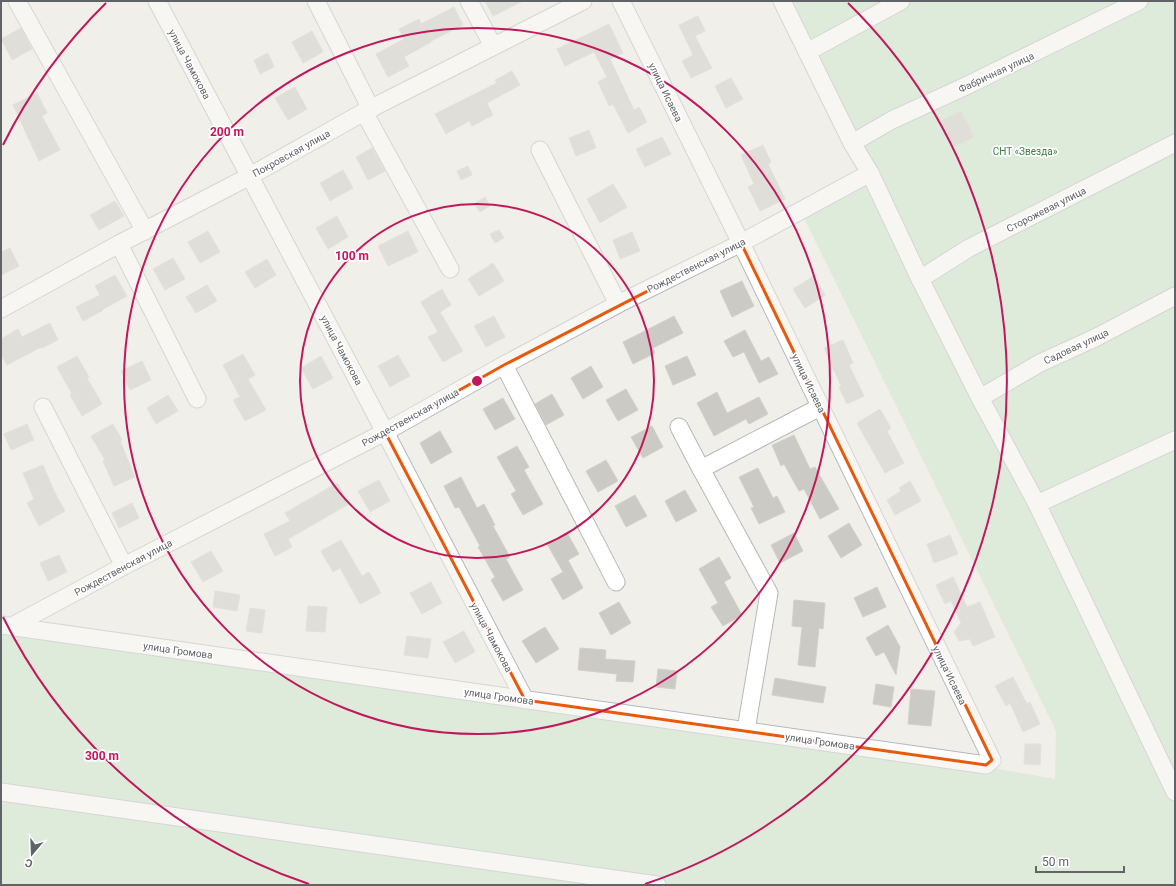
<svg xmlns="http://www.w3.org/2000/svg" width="1176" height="886" font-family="Roboto,sans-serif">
<rect width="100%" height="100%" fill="#f0efe9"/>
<polygon fill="#c7e6c9" points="780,1 1175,1 1175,885 1,885 1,620 734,722 1055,779 1056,731 801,212 858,184 874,186"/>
<g fill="#cccac5" stroke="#d5d1c7">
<polygon points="485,1 523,1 493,16"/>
<polygon points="454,7 463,25 431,41 431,42 404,57 409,66 388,77 376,54 404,39 399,29 419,19 421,24"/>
<polygon points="698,16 705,31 695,36 712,68 691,78 682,61 693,55 679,25"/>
<polygon points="609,24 623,53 610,59 634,110 639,107 647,122 628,133 613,104 609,106 598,82 607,77 594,52 565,66 557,49"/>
<polygon points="21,28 32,49 12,60 1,39"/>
<polygon points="312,31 323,52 303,63 292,42"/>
<polygon points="268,53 274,67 260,74 254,60"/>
<polygon points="512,71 520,85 487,103 493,115 472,126 469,121 446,134 435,114 497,83 495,80"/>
<polygon points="731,78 743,99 726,108 715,86"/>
<polygon points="295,87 307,109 288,120 275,98"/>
<polygon points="37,93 47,113 42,116 60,150 39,161 13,105"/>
<polygon points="961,111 974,137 954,147 941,121"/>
<polygon points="589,130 596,148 576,156 569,138"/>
<polygon points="662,137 671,154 645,167 636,149"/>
<polygon points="763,145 771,162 768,164 785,199 760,211 748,187 754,184 741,155"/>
<polygon points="372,148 385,171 368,180 356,157"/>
<polygon points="468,166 472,175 461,180 457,171"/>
<polygon points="343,170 353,188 330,201 320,183"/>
<polygon points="613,184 627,207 600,223 587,199"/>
<polygon points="485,197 490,206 480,212 474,204"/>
<polygon points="115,201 124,216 99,230 90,215"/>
<polygon points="337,216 348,237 328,249 316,228"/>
<polygon points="499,230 504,238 495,243 490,234"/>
<polygon points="208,231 220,252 200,263 188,242"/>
<polygon points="408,231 418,252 388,266 378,246"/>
<polygon points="632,232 640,251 620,259 613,240"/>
<polygon points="10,248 19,266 1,275 1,252"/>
<polygon points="173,258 185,279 165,290 153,269"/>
<polygon points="267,259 276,275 255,288 245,272"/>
<polygon points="493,263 504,281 479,296 468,279"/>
<polygon points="115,275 127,296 102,310 102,311 83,321 76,307 100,295 95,286"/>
<polygon points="814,276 825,295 805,308 793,289"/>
<polygon points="742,281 754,306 732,317 720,291"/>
<polygon points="207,285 217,301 196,313 186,297"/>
<polygon points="442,289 451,305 440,312 463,351 443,362 428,337 438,332 421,302"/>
<polygon points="494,316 505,337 486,347 474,326"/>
<polygon points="674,316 683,333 653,348 655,353 633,364 623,342"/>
<polygon points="50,323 58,340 42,348 41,347 7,365 1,355 1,339 18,329 22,337"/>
<polygon points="745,330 761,361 769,357 778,374 759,383 744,352 733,357 724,341"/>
<polygon points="843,340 853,363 849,365 864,396 847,404 839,387 841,386 824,348"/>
<polygon points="243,354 255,375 248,379 266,410 245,421 233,400 240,397 223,365"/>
<polygon points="398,355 410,376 390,387 378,366"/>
<polygon points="77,356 89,377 87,378 102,404 82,416 70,395 72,394 57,367"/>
<polygon points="321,356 333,378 313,389 301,368"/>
<polygon points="687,356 696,375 673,385 665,366"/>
<polygon points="142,361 151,380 130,390 121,371"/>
<polygon points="591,366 603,387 583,399 571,378"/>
<polygon points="626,389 638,410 618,421 606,400"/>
<polygon points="717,392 727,413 759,397 768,414 749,424 746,419 714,436 697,403"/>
<polygon points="552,394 564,415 546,425 535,404"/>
<polygon points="168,395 178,411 156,424 147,408"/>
<polygon points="503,398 515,419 495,430 483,409"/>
<polygon points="880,409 891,428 887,431 904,463 885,473 857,423"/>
<polygon points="27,424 34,440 11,450 4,434"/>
<polygon points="113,424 122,440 120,441 135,477 114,486 103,461 105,460 91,436"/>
<polygon points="652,426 663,447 643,458 631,437"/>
<polygon points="440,431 452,452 431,464 420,443"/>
<polygon points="794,435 810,469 815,467 839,509 820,519 804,489 799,491 784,464 781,466 772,445"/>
<polygon points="517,446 529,467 524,470 543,504 523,515 511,494 516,491 497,457"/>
<polygon points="606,460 618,481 598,492 586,471"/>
<polygon points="43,465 54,491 65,511 39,526 27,503 34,499 23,473"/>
<polygon points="758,468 773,498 777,496 785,512 759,524 751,508 754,507 739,477"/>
<polygon points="461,477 477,508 484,504 495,525 493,526 510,557 506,559 523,590 503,601 491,580 495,577 478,547 480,546 459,507 455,508 444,486"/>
<polygon points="379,480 390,501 370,512 358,491"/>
<polygon points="910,481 921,501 895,515 887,500 901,491 899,488"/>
<polygon points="337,483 349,504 288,539 292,547 275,556 264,534 290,521 285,513"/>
<polygon points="685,490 697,511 676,522 665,501"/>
<polygon points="635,495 647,516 626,527 615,506"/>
<polygon points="132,503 139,518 119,528 112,513"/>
<polygon points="849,523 862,545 841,558 828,536"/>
<polygon points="567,533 579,554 568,560 583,588 563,600 551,579 563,572 547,544"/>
<polygon points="794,533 803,551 780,563 771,545"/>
<polygon points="950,535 958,554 934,563 927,544"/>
<polygon points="341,540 362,576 369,572 381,593 360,604 340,568 333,572 321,551"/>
<polygon points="211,551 223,571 203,582 191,562"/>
<polygon points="59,555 67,572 48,581 40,563"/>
<polygon points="719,557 731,578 724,582 742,615 723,626 711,607 718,603 699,569"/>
<polygon points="953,577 967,607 980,602 995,637 973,646 970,639 959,641 954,632 961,623 951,601 945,604 936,585"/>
<polygon points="431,582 442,603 422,614 410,593"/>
<polygon points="877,587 886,607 863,617 854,598"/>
<polygon points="215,591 240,595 237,611 213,607"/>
<polygon points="794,600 825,603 823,629 819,628 815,667 798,665 802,627 792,626"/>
<polygon points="619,602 631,623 611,635 599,613"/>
<polygon points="308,606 327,607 325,632 306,631"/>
<polygon points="250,608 265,610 262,633 246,631"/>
<polygon points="888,625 900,647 896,675 884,652 876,656 866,638"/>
<polygon points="545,627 559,649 536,663 522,641"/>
<polygon points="464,631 475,652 455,663 443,642"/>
<polygon points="407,636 431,639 428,658 404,655"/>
<polygon points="580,648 606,650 605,659 635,661 633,682 616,681 617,674 578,670"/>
<polygon points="658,669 677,671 675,689 656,687"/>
<polygon points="1013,677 1027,704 1030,702 1040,724 1023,732 1010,703 1006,706 995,686"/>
<polygon points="775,678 826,687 823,703 772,695"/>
<polygon points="876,684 894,687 891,707 873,704"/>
<polygon points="911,689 935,691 931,726 908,724"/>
<polygon points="1025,744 1041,744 1040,765 1024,764"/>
</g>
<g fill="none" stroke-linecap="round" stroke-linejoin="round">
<g stroke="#b5b8bc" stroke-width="19">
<g id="minor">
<polyline points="17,1 145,231"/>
<polyline points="157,1 385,432 525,700"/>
<polyline points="316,1 371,109"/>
<polyline points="469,1 493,46"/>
<polyline points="782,1 852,143 870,173 920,279 980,398 1037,504 1175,792"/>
<polyline points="807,52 901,1"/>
<polyline points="364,112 450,269"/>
<polyline points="852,143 892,120 968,85 1139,1"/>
<polyline points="540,150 618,304"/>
<polyline points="119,244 197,399"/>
<polyline points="920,279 969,248 1175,143"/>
<polyline points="1,309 119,244 250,176 364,112 583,1"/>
<polyline points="504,365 616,582"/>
<polyline points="980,398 1040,363 1095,338 1175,296"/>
<polyline points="43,407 124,566"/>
<polyline points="679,427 701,469 820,407"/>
<polyline points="701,469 769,593 746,730"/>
<polyline points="1037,504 1175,440"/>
<polyline points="1,625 986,765 992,760 741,243 621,1"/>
<polyline points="12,626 124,566 385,432 504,365 618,304 741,243 870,173"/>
<polyline points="1,792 657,885"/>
</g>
</g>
<use href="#minor" stroke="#fff" stroke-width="17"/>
</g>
<path d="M0 0H1176V886H0ZM741,243L992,760L986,765L525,700L385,432L504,365Z" fill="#f0efe9" fill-opacity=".55" fill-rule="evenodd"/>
<path fill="none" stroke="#e8590c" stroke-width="3" stroke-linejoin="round" d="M741,243L992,760L986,765L525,700L385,432L504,365Z"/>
<g fill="none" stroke="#c2185b" stroke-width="2">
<circle cx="477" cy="381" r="177"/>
<circle cx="477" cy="381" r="353"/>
<path d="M309 884A530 530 0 0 1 3 617M3 145A530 530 0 0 1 106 3M848 3A530 530 0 0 1 645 884"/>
</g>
<g text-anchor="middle" stroke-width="3.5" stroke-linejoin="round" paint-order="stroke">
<g font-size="10" fill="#606367" stroke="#fff">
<text transform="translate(190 64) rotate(62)" y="4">улица Чамокова</text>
<text transform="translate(996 72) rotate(-25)" y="4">Фабричная улица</text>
<text transform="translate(666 92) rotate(64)" y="4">улица Исаева</text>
<text transform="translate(291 153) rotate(-29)" y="4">Покровская улица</text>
<text transform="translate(1046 209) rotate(-27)" y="4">Сторожевая улица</text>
<text transform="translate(696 265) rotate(-27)" y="4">Рождественская улица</text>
<text transform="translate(1076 346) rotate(-25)" y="4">Садовая улица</text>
<text transform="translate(342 350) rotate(62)" y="4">улица Чамокова</text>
<text transform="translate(809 383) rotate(64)" y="4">улица Исаева</text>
<text transform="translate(410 417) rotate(-29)" y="4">Рождественская улица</text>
<text transform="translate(123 567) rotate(-28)" y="4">Рождественская улица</text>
<text transform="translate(492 637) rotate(62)" y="4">улица Чамокова</text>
<text transform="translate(178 650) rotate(8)" y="4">улица Громова</text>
<text transform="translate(950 675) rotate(64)" y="4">улица Исаева</text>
<text transform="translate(499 696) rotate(8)" y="4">улица Громова</text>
<text transform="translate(820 741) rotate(8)" y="4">улица Громова</text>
</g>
<g font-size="10" fill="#3c8241" stroke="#fff">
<text x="1025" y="155">СНТ «Звезда»</text>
</g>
</g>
<circle cx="477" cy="381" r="6" fill="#c2185b" stroke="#fff" stroke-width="2"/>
<g font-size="12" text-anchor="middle" font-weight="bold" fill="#c2185b" stroke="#fff" stroke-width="3.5" stroke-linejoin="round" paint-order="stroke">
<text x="227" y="136">200 m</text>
<text x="352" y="260">100 m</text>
<text x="102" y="760">300 m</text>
</g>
<rect width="1176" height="886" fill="none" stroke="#606367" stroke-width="4"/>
<g transform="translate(32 854) rotate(199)" stroke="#ffffff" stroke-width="3" paint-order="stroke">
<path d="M0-3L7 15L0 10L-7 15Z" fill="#606367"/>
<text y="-6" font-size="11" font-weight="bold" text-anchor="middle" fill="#606367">С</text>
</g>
<path d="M1036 866v6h88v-6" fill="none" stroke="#606367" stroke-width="2"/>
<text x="1042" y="866" font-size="12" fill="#606367" stroke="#ffffff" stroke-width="3" paint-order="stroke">50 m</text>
</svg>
